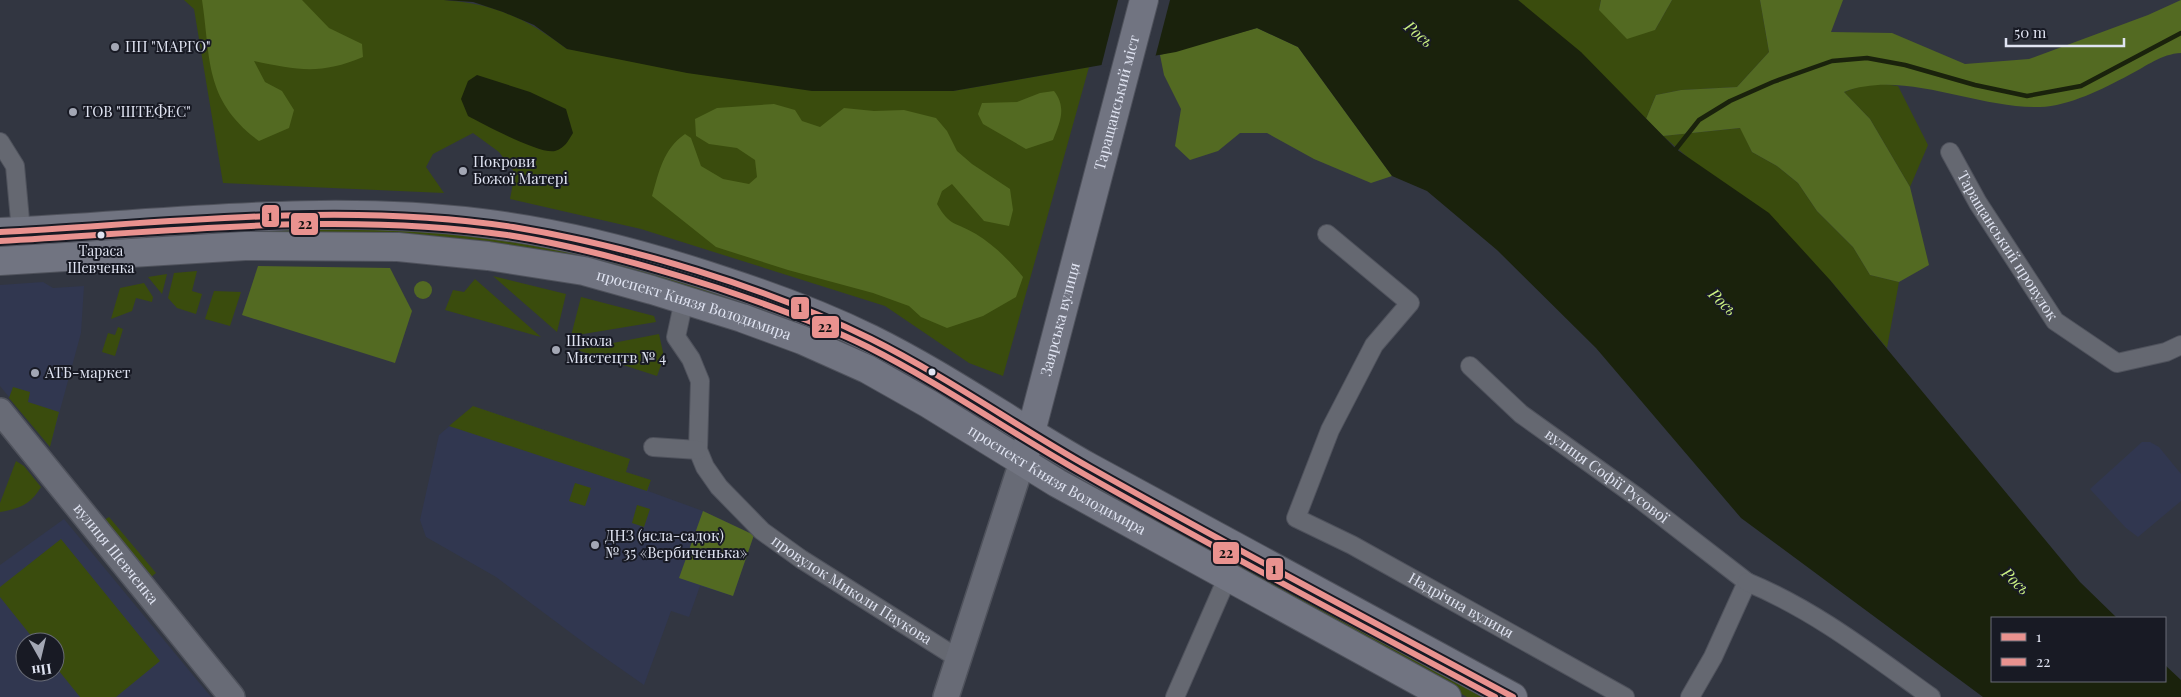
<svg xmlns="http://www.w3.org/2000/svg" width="2181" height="697" font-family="'Playfair Display',serif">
<rect width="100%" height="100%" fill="#323641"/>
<g fill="#313750" fill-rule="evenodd">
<polygon points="43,282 53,288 84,286 81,333 50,447 0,386 0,285"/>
<polygon points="473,406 630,459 626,472 651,480 648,491 703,511 754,535 733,596 700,586 689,617 671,611 644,685 591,648 496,577 426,537 420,520 439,435"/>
<polygon points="2142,442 2150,442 2159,447 2181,474 2181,501 2138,537 2126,528 2090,489"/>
<path d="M64,519L211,697H0V565ZM25,642H55V672H25Z"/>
</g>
<g fill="#3a4c0d">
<path d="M184,0H444C496,4 525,18 567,49L953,91L1089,67L1003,376L969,363L885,306L641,229L510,199L515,173L499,152L473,133L433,154L426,167L444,193L223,183L194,9Z"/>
<polygon points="1518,0 1601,0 1599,10 1655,30 1672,0 1760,0 1769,52 1737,87 1681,90 1656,95 1646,119"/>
<polygon points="1883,84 1898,86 1928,145 1910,187 1870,119 1844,92 1861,86"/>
<polygon points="1741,128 1752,152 1777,166 1798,183 1817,211 1853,247 1870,275 1899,282 1887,348 1830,280 1663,136"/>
<polygon points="240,225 393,226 555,244 682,278 846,338 842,345 552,254 0,252 0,243"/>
<polygon points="197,271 192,291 202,294 196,314 177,308 168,298 174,273"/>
<polygon points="167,274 162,294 148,277"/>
<polygon points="493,276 566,294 557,332"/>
<polygon points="475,279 541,337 445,310 453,290 464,292"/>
<polygon points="144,283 153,297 152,302 136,298 132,311 111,319 120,288"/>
<polygon points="214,291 241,292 230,326 205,319"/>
<polygon points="581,297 654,316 656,322 571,336"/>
<polygon points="118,327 123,329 115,356 102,352 108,333 115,335"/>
<polygon points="659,334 664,357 657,376 577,350"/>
<polygon points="13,387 30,392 28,402 59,412 50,447 9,398"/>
<polygon points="473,406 630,459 626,472 651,480 647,491 449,426"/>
<path d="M16,461L24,466L41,487C31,504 19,509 0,512V503Z"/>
<polygon points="1085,478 1487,697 1467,697 1081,482"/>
<polygon points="575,483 591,488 585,506 569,501"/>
<polygon points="637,505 650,509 644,527 632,523"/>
<polygon points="109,517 156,573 151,577 104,520"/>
<polygon points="61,539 160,661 116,697 80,697 55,666 55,642 36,642 0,597 0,587"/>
</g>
<g fill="#536a22">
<path d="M202,0H302L329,28L362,44L363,57C321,75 297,70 254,61L265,82L282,91L294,110L289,128L259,141C204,100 211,60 202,0Z"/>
<polygon points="1601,0 1672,0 1655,30 1627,39 1599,10"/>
<path d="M1760,0H1843L1831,32L1892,33L1965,64L2029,59L2148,15L2181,0V53C2161,54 2147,66 2129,75C2103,89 2069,106 2040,107C1976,109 1904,69 1844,92L1870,119L1910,187L1929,265L1899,282L1870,275L1853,247L1817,211L1798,183L1777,166L1752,152L1740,128L1663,136L1646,119L1656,95L1681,90L1737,87L1769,52Z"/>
<polygon points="1257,28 1298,47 1392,176 1371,183 1314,159 1267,133 1240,133 1218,151 1190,160 1175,146 1181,109 1164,75 1160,55"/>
<path d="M1054,91C1067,108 1060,122 1053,140L1026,149L983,124L978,114L982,103L1017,102L1040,93Z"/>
<path d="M774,104L795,110L802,121L820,127L844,108L874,111L904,110L936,118L947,131L957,151L972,164L1010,189L1013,210L1009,226L984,221L952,184L942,191L937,204C950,227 956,222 976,234C995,246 1009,260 1023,277L1016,297L983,316L947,328L921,317L909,306L873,293L788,270L716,247L652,196C659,172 663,149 685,134L691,138L701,166L723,179L749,184L757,177L755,160L737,148L709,144L696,136L695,119L717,108Z"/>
<polygon points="258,266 390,268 412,311 395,363 242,315"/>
<circle cx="423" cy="290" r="9"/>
<polygon points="703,511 754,535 733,596 679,578"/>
</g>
<g fill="#1a220c">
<polygon points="444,0 1518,0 1581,52 1676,149 1769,213 1830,280 2080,582 2117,618 1992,618 1992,681 2165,681 2165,665 2181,680 2181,697 1983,697 1741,518 1596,348 1497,250 1427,191 1392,176 1298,47 1257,28 1176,52 953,91 812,91 687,73 567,49 534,25 503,12 473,2"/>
<path d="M477,75L530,92L566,109L573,133C568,141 565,148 555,151C541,155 483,124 468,116L461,99L468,81Z"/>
</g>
<polygon fill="#323641" points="1118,0 1170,0 1155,58 1101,67"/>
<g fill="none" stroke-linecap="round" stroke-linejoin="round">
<polyline stroke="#1a220c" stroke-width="4.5" points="1676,149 1699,120 1730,101 1773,82 1832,61 1867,58 1905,65 1975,85 2027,96 2081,86 2181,33"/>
<g stroke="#4f525c" stroke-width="20">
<g id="street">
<polyline points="0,142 15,166 21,231"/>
<path id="s1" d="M1950,152L1978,203L2055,321L2117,363L2166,352L2181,345"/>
<path id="s2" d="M1327,234L1410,303L1374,345L1330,430L1296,518L1352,545L1625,697"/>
<path id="s3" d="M684,300L676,337L691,359L700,381L698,450L705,467L719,487L762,531L801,559L959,659"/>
<path id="s4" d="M1470,366L1521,414L1637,497L1747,582L1713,657L1690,697"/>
<polyline points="653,447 698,450"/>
<path d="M1747,582C1815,610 1872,655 1931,697"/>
<polyline points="1175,697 1228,576"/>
</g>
</g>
<g stroke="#4f525c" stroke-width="28">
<g id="secondary">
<path id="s5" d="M0,411L232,697"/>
<polyline points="946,697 1022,462"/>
</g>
</g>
<g stroke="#4f525c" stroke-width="30">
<g id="primary">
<path d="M0,232C161,225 320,203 481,223C565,233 647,255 727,282C776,298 824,316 871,339C946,376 1016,426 1089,467C1230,545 1372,621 1513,697"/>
<path id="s6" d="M0,261L245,246L398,247L488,256L584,271L652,290L742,318L802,340L867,369L929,404L1057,483L1447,697"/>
<path id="s7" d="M1026,451L1144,0"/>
</g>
</g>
<use href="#street" stroke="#656871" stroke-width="18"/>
<use href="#secondary" stroke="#686b76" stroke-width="25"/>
<use href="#primary" stroke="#717481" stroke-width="28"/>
<g stroke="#181a24" stroke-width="10">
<path id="bus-1" d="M0,232C170,223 344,201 513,227C630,246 766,287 871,339C947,377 1016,426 1089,467C1229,546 1372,621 1513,697"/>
</g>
<g stroke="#181a24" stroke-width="10">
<path id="bus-2" d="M0,241C169,232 339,211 507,235C579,246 649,266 718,288C769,305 820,323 868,347C943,385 1011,433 1084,474C1219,551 1357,623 1495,697"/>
</g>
<use href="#bus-1" stroke="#e9928f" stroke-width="6"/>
<use href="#bus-2" stroke="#e9928f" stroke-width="6"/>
</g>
<g fill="#a3a7b4" stroke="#181a24" stroke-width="2">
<circle cx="115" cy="47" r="5"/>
<circle cx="73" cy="112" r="5"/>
<circle cx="463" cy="171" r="5"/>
<circle cx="556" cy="350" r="5"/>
<circle cx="35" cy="373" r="5"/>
<circle cx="595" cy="545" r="5"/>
</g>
<g fill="#e0e4f2" stroke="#181a24" stroke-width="2">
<circle cx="101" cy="235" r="4.5"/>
<circle cx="932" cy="372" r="4.5"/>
</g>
<g text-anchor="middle" stroke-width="4" stroke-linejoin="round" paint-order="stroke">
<g font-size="14" fill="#e0e4f2" stroke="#181a24">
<text x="101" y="256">Тараса<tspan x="101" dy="17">Шевченка</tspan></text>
</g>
<g font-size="15" fill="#e0e4f2" stroke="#181a24" text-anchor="start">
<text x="125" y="52">ПП "МАРГО"</text>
<text x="83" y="117">ТОВ "ШТЕФЕС"</text>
<text x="473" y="167">Покрови<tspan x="473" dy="17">Божої Матері</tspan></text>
<text x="566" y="346">Школа<tspan x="566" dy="17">Мистецтв № 4</tspan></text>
<text x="45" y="378">АТБ-маркет</text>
<text x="605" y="541">ДНЗ (ясла-садок)<tspan x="605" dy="17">№ 35 «Вербиченька»</tspan></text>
</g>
<g font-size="15" fill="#e0e4f2" stroke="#181a24">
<text dy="5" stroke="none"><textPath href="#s7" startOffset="360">Таращанський міст</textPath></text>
<text dy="5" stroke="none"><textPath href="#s1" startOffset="110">Таращанський провулок</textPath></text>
<text dy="5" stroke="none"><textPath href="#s6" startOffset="701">проспект Князя Володимира</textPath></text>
<text dy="5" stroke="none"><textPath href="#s7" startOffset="136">Заярська вулиця</textPath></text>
<text dy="5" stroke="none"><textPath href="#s4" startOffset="176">вулиця Софії Русової</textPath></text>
<text dy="5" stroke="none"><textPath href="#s6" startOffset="1106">проспект Князя Володимира</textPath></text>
<text dy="5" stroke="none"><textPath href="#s5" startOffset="184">вулиця Шевченка</textPath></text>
<text dy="5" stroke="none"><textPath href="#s3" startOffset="369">провулок Миколи Паукова</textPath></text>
<text dy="5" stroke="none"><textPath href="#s2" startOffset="540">Надрічна вулиця</textPath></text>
</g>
<g font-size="16" font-style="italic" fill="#cbf183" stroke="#181a24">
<text transform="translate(1419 34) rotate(40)" y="6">Рось</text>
<text transform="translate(1723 302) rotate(44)" y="6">Рось</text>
<text transform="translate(2016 581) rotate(44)" y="6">Рось</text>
</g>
</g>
<g stroke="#181a24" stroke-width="2">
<rect x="261" y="204" width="19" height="24" rx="5" fill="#e9928f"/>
<rect x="290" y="212" width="29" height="24" rx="5" fill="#e9928f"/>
<rect x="790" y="296" width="20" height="24" rx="5" fill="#e9928f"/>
<rect x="811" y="315" width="29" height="24" rx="5" fill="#e9928f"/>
<rect x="1212" y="541" width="28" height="24" rx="5" fill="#e9928f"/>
<rect x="1265" y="557" width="19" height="24" rx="5" fill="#e9928f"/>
</g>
<g font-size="14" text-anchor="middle" font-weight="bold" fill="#111">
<text x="270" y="221">1</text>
<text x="305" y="229">22</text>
<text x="800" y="312">1</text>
<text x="825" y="332">22</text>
<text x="1226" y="558">22</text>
<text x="1274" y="574">1</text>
</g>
<rect x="1991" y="617" width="175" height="65" fill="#181a24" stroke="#686b76"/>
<rect x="2001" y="633" width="25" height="8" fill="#e9928f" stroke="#686b76"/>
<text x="2036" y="642" font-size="15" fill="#e0e4f2">1</text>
<rect x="2001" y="658" width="25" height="8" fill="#e9928f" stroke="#686b76"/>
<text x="2036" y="667" font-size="15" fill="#e0e4f2">22</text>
<g transform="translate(40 657) rotate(172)"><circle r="24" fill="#181a24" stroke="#686b76"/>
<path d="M0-4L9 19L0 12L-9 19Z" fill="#a3a7b4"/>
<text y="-8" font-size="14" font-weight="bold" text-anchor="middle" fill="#e0e4f2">Пн</text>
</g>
<path d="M2006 38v8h118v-8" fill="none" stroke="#e0e4f2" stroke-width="2.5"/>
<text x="2014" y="38" font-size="15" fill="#e0e4f2" stroke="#181a24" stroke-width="4" paint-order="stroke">50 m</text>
</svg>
